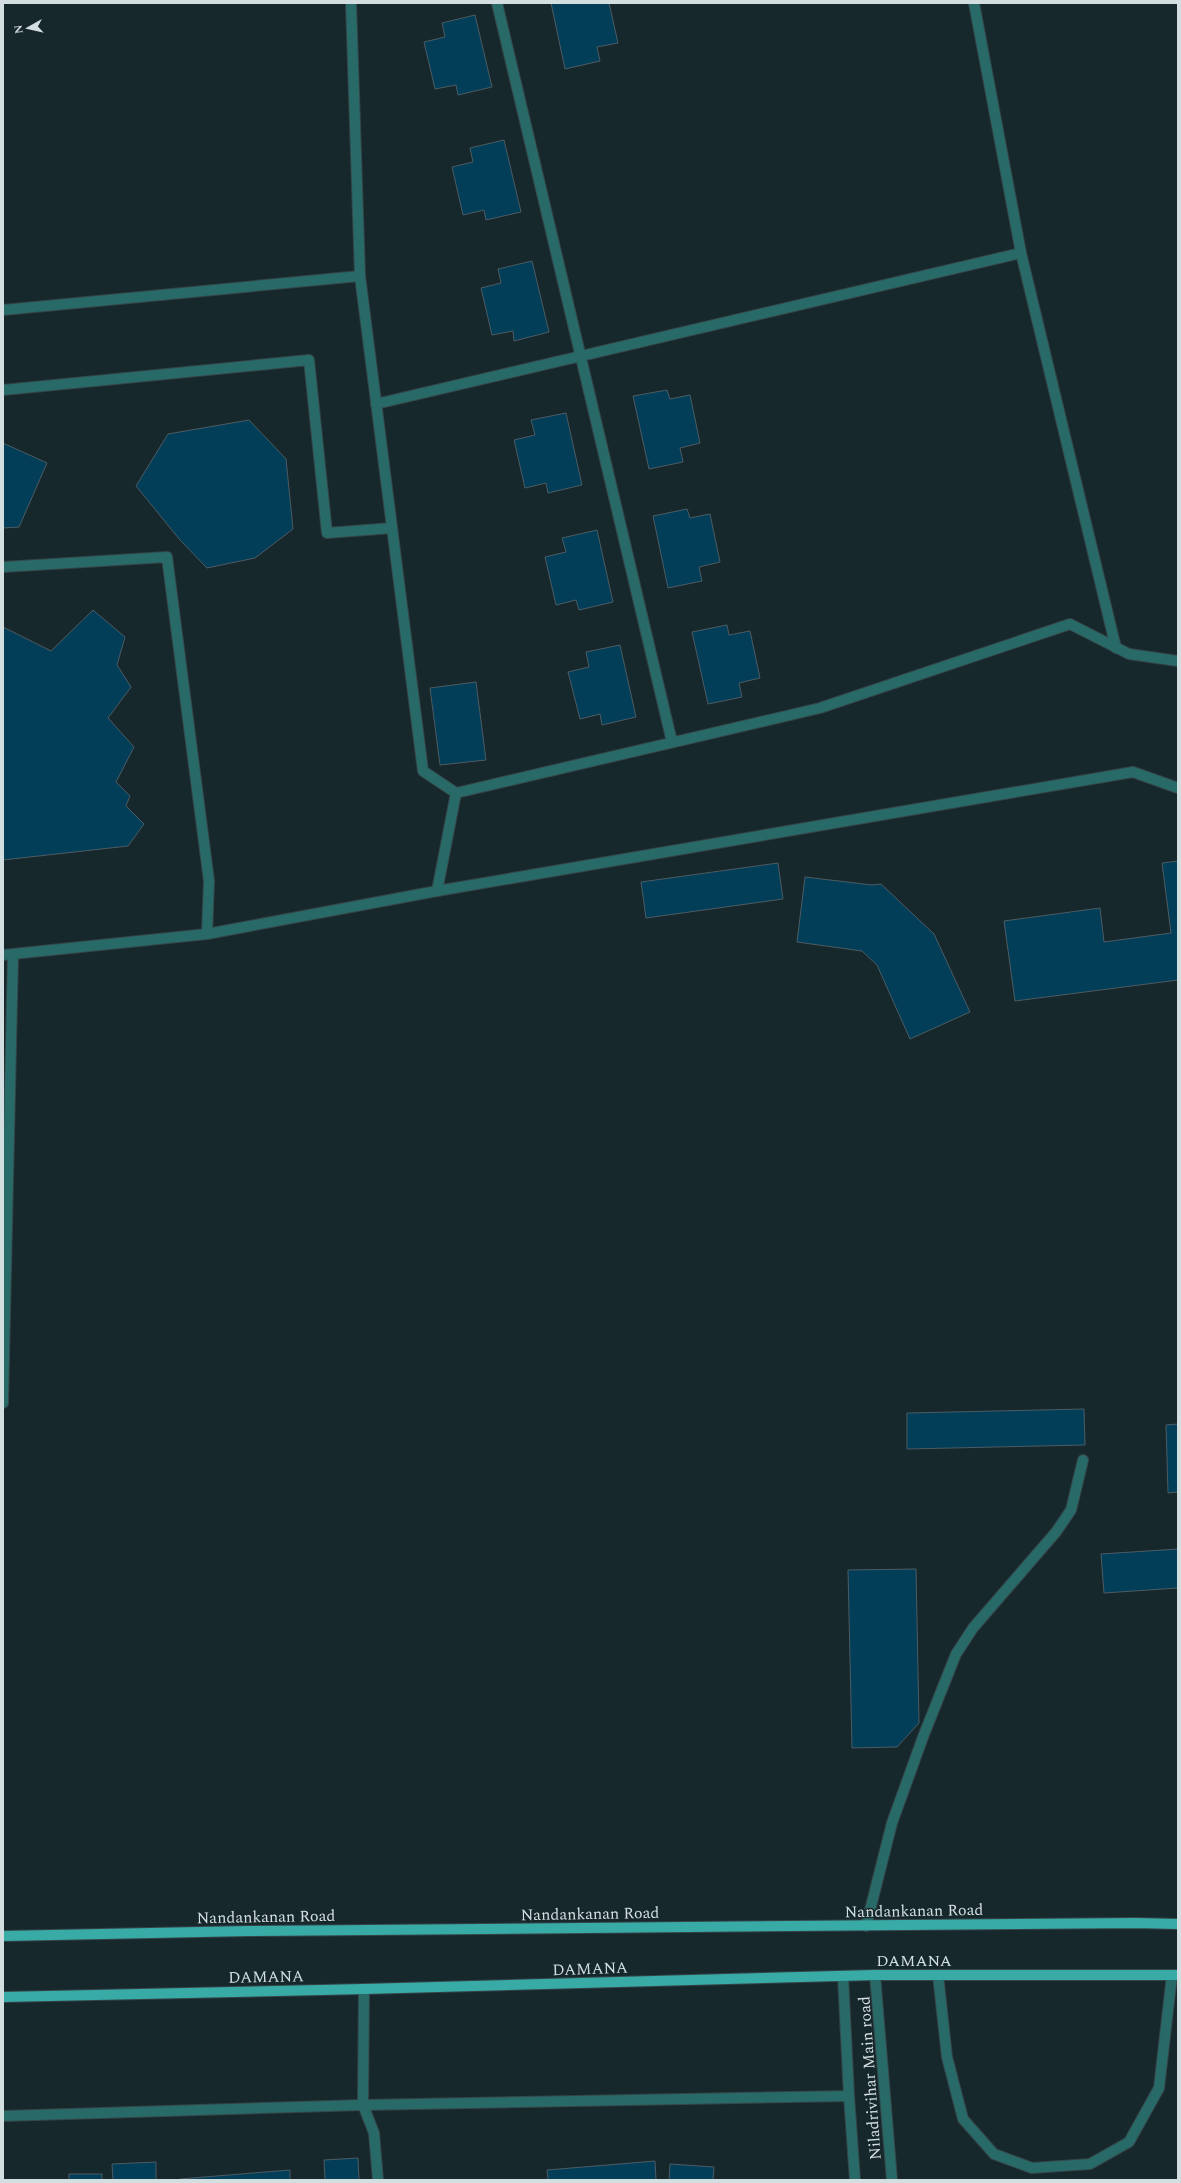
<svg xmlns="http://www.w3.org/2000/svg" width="1181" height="2183" font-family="Spectral,serif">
<rect width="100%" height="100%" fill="#17282c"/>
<g fill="#033e58" stroke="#4c5b64">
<polygon points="551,3 609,3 618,43 597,47 600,61 565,69"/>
<polygon points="475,15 492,87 458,95 456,85 435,89 424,42 445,37 442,23"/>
<polygon points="504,140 521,212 486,220 484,210 463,215 452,167 473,162 470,148"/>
<polygon points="532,261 549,332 514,341 513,331 492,335 481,288 501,283 498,269"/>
<polygon points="667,390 670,399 690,395 700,443 680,448 683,462 649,469 633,396"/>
<polygon points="566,413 582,485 548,493 546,483 525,488 514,440 535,435 531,420"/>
<polygon points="249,420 286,459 293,529 255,558 207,568 180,540 136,486 168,434"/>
<polygon points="3,443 47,463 19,527 3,528"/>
<polygon points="687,509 690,518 710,514 720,562 699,567 702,581 668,588 653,516"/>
<polygon points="597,530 613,602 579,610 576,600 556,605 545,557 566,552 562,538"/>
<polygon points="93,610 125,637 117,665 131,687 108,718 134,747 116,782 130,796 126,806 144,824 128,846 3,860 3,627 51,651"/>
<polygon points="727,625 729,635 750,631 760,678 739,683 742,697 708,704 692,632"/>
<polygon points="620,645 636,717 602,725 600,714 580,719 568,672 589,667 586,652"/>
<polygon points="476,682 486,760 440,765 430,688"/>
<polygon points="1178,861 1178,980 1015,1001 1004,921 1100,908 1104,942 1171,933 1162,863"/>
<polygon points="778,863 783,899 646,918 641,882"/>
<polygon points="805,877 872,885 881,884 934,934 970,1012 910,1039 877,965 862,951 797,942"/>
<polygon points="1084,1409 1085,1445 907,1449 907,1413"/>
<polygon points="1178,1424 1178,1492 1168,1493 1166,1425"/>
<polygon points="1178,1549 1178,1588 1104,1593 1101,1554"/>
<polygon points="916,1569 919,1723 897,1747 852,1748 848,1570"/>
<polygon points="358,2158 359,2180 325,2180 324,2160"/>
<polygon points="655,2161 656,2180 548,2180 547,2170"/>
<polygon points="156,2162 156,2180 113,2180 112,2164"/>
<polygon points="670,2164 714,2167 713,2180 669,2180"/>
<polygon points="290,2170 290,2180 181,2180 180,2179"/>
<rect x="69" y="2174" width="33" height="6"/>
</g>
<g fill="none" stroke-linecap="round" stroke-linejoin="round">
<g stroke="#354549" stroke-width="12">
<g id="service">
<polyline points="3,390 309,360 327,533 392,528"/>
<polyline points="3,567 167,557 209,881 207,934"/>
<polyline points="437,891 1133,772 1178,788"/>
<polyline points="866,1926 892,1823 923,1737 956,1654 973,1628 1056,1532 1071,1510 1083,1460"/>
<polyline points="938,1975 947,2057 963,2119 994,2154 1032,2168 1090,2164 1129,2142 1159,2088 1172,1975"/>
</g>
</g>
<g stroke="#354549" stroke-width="12">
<g id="minor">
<polyline points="497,3 672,742"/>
<polyline points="974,3 1021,253 1116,648"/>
<polyline points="360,276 423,771 456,793"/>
<polyline points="3,310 360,276 351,3"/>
<polyline points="376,404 1021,253"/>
<polyline points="3,955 207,934 437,891 456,793 820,708 1070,624 1129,654 1178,661"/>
<polyline points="3,1403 13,954"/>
<polyline points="364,1989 363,2105 374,2133 378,2180"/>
<polyline points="3,2116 363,2105 849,2096"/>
</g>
</g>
<g stroke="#354549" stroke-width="12">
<g id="tertiary">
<polyline points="875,1975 892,2180"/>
<polyline points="843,1976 849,2096 855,2180"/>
</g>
</g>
<g stroke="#354549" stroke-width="12">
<g id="primary">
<polyline points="3,1936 249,1931 1136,1923 1178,1924"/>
<polyline points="3,1997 364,1989 875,1975 1178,1975"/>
</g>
</g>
<use href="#service" stroke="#286a68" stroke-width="10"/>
<use href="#minor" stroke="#286a68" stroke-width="10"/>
<use href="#tertiary" stroke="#286a68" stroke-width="10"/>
<use href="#primary" stroke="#38aba7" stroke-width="10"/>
</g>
<g text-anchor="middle" stroke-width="3" stroke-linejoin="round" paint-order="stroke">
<g font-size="16" fill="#d3dee1" stroke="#17282c">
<text transform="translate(914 1910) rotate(-1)" y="6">Nandankanan Road</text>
<text transform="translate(590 1913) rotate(-1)" y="6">Nandankanan Road</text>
<text transform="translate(266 1916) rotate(-1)" y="6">Nandankanan Road</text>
<text x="914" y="1966">DAMANA</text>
<text transform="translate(590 1968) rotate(-2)" y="6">DAMANA</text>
<text transform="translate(266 1976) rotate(-1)" y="6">DAMANA</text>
<text transform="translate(869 2078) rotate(-94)" y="6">Niladrivihar Main road</text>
</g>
</g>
<rect width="1181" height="2183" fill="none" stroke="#d3dee1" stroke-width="8"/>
<g transform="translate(28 28) rotate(262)" stroke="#17282c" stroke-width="3" paint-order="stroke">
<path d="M0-3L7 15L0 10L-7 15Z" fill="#d3dee1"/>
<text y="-6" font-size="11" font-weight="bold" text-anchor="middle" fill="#d3dee1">N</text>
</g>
</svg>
